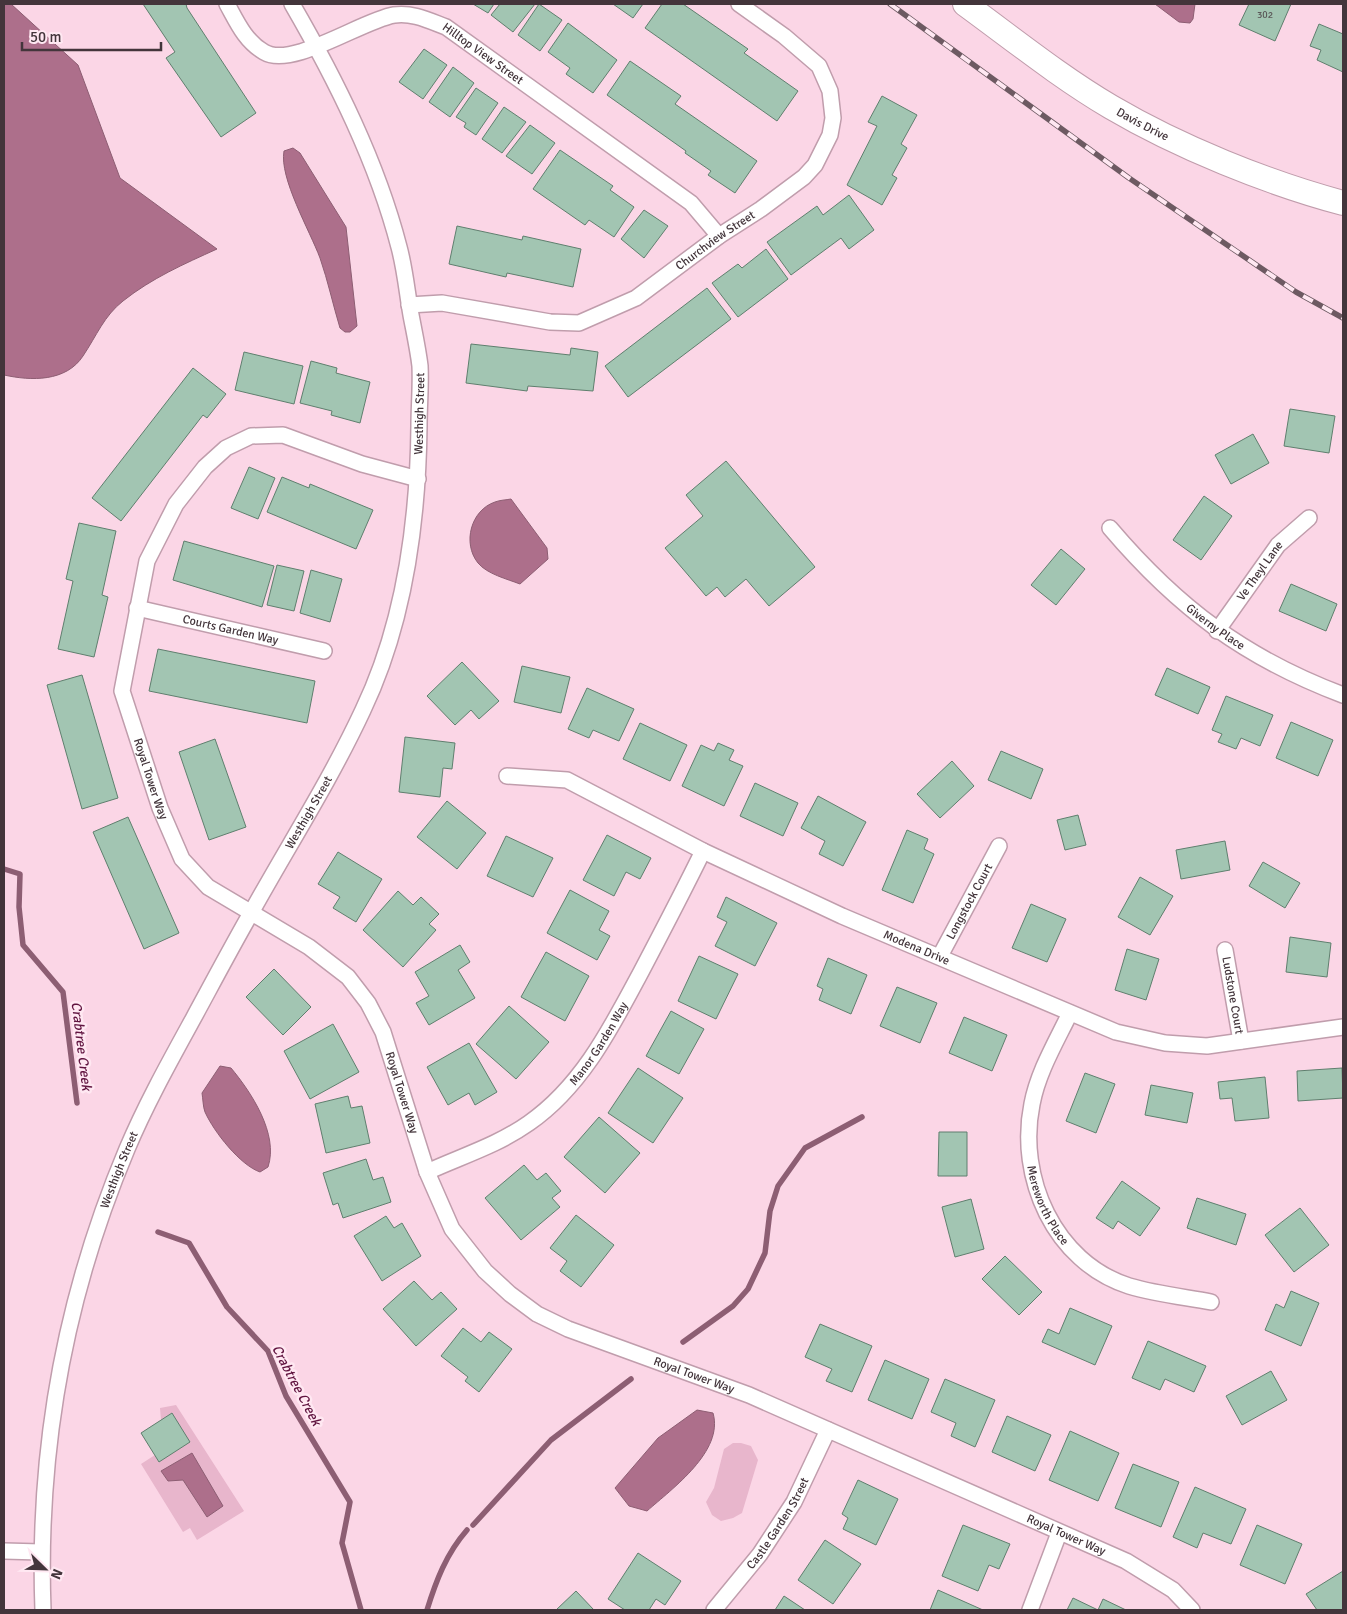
<svg xmlns="http://www.w3.org/2000/svg" width="1347" height="1614" font-family="Signika,sans-serif">
<rect width="100%" height="100%" fill="#fbd6e6"/>
<g fill="#e8b6cc">
<polygon points="176,1405 244,1511 197,1540 190,1528 183,1532 141,1464 155,1455 141,1433 161,1420 160,1408"/>
<polygon points="733,1443 741,1443 751,1446 758,1460 742,1513 733,1518 721,1521 712,1515 706,1502 714,1488 724,1449"/>
</g>
<g fill="#ad6f8b" stroke="#8d5e73">
<path d="M4,4H11L78,65L120,178L217,249C184,264 152,278 123,301C104,316 97,335 83,356C66,382 31,381 4,375Z"/>
<polygon points="1155,4 1195,4 1193,19 1190,23 1179,22"/>
<path d="M293,148L300,153L346,227L357,326L350,332H345L340,328C333,305 328,281 320,258C310,231 279,178 284,151Z"/>
<path d="M511,499L547,548L548,559L520,584C507,579 487,574 478,563C462,543 471,510 495,502C500,500 506,500 511,499Z"/>
<path d="M220,1066L231,1068C251,1092 279,1134 268,1167L260,1172C240,1165 214,1132 205,1112C203,1107 203,1099 202,1093Z"/>
<path d="M697,1410L713,1413C724,1451 673,1488 647,1511L629,1506L615,1488L658,1438Z"/>
<polygon points="192,1453 223,1506 207,1517 183,1480 168,1481 161,1471"/>
</g>
<g fill="none" stroke-linecap="round" stroke-linejoin="round">
<g stroke="#8d5e73" stroke-width="5.5">
<polyline points="4,869 20,874 19,907 23,945 63,992 77,1103"/>
<polyline points="158,1232 189,1243 227,1307 268,1351 286,1396 350,1502 342,1543 361,1610"/>
<polyline points="683,1342 733,1306 748,1289 765,1253 770,1211 778,1186 805,1148 862,1117"/>
<polyline points="473,1525 551,1440 631,1379"/>
<path d="M427,1610C436,1581 446,1554 467,1530"/>
</g>
</g>
<g fill="#a2c5b2" stroke="#5f7f6e">
<polygon points="143,4 186,4 187,8 256,113 221,137 166,58 175,52"/>
<polygon points="473,4 494,4 488,13"/>
<polygon points="500,4 535,4 513,32 491,15"/>
<polygon points="539,4 562,20 540,51 518,35"/>
<polygon points="613,4 643,4 633,18"/>
<polygon points="662,4 683,4 748,49 744,53 798,91 777,121 645,28"/>
<polygon points="1249,4 1291,4 1275,41 1239,25"/>
<polygon points="568,23 617,60 593,93 566,74 570,68 548,52"/>
<polygon points="1319,24 1343,34 1343,72 1317,60 1321,50 1310,46"/>
<polygon points="424,49 447,65 423,99 399,82"/>
<polygon points="630,61 681,96 675,104 757,161 735,193 708,175 711,171 685,153 686,151 607,95"/>
<polygon points="453,67 474,83 450,117 429,102"/>
<polygon points="476,88 498,103 476,135 464,127 466,123 456,117"/>
<polygon points="882,96 917,115 901,144 907,148 892,175 897,178 882,205 847,185 877,126 868,122"/>
<polygon points="504,107 526,122 502,153 482,139"/>
<polygon points="530,125 555,143 532,174 506,156"/>
<polygon points="560,150 613,186 610,190 634,207 614,237 589,220 585,225 533,189"/>
<polygon points="849,195 874,230 849,249 841,238 791,275 767,242 817,206 823,215"/>
<polygon points="644,210 668,226 644,258 621,239"/>
<polygon points="457,226 522,240 523,236 581,249 573,287 507,273 506,277 449,264"/>
<polygon points="766,249 788,279 738,317 712,283 738,264 742,268"/>
<polygon points="707,288 731,319 628,397 605,366"/>
<polygon points="471,344 570,355 571,348 598,352 593,391 528,386 527,391 466,383"/>
<polygon points="244,352 303,366 294,404 235,390"/>
<polygon points="311,361 337,368 336,373 370,382 360,423 331,415 332,411 300,403"/>
<polygon points="193,368 226,394 207,418 203,415 121,521 92,498"/>
<polygon points="1290,409 1335,416 1329,453 1284,446"/>
<polygon points="1253,434 1269,463 1231,484 1215,455"/>
<polygon points="726,461 815,567 769,606 746,579 725,597 717,587 706,596 665,548 703,516 686,495"/>
<polygon points="249,467 275,478 258,519 231,508"/>
<polygon points="282,477 309,488 310,484 373,510 356,549 267,512"/>
<polygon points="1204,496 1232,516 1201,560 1173,540"/>
<polygon points="79,523 116,531 102,595 108,597 94,657 58,649 73,581 66,579"/>
<polygon points="184,541 274,566 262,607 173,580"/>
<polygon points="1061,549 1085,569 1056,605 1031,585"/>
<polygon points="277,565 304,571 294,611 267,605"/>
<polygon points="311,570 342,579 330,622 300,613"/>
<polygon points="1291,584 1337,604 1326,631 1279,611"/>
<polygon points="158,649 315,681 307,723 149,691"/>
<polygon points="462,662 499,701 479,719 471,710 455,725 427,696"/>
<polygon points="522,666 570,677 561,713 514,702"/>
<polygon points="1167,668 1210,687 1198,714 1155,695"/>
<polygon points="82,675 118,798 82,809 47,685"/>
<polygon points="587,688 634,709 619,741 593,730 589,738 568,729"/>
<polygon points="1226,696 1273,715 1260,746 1241,738 1236,749 1218,742 1222,734 1212,730"/>
<polygon points="1291,722 1333,740 1318,776 1276,758"/>
<polygon points="640,723 687,745 670,781 623,759"/>
<polygon points="405,737 455,743 452,769 443,768 440,797 399,792"/>
<polygon points="215,739 246,827 209,840 179,752"/>
<polygon points="718,743 734,750 729,760 743,766 724,806 682,786 701,745 714,751"/>
<polygon points="1001,751 1043,769 1031,799 988,780"/>
<polygon points="952,761 974,786 940,818 917,794"/>
<polygon points="755,783 798,803 783,836 740,816"/>
<polygon points="818,796 866,822 843,866 819,854 825,841 801,828"/>
<polygon points="447,801 486,833 457,869 417,837"/>
<polygon points="1078,815 1086,845 1065,850 1057,820"/>
<polygon points="128,817 179,933 144,949 93,832"/>
<polygon points="907,830 928,839 924,849 934,854 913,903 882,890"/>
<polygon points="607,835 651,858 640,879 626,872 614,896 583,880"/>
<polygon points="506,836 553,858 533,897 487,876"/>
<polygon points="1225,841 1230,870 1181,879 1176,850"/>
<polygon points="338,852 382,879 356,922 333,908 340,897 318,884"/>
<polygon points="1263,862 1300,883 1285,908 1249,886"/>
<polygon points="1140,877 1173,896 1150,935 1118,917"/>
<polygon points="570,890 609,911 599,930 610,936 597,960 547,933"/>
<polygon points="398,891 413,905 421,897 439,914 429,924 436,930 403,967 363,930"/>
<polygon points="726,897 777,923 755,966 715,946 727,922 717,917"/>
<polygon points="1031,904 1066,919 1047,962 1012,948"/>
<polygon points="1290,937 1331,943 1327,977 1286,972"/>
<polygon points="460,945 470,962 458,970 475,998 429,1025 416,1003 429,996 415,972"/>
<polygon points="1127,949 1159,959 1146,1000 1115,990"/>
<polygon points="546,952 589,976 565,1021 521,997"/>
<polygon points="699,956 738,974 716,1019 678,1001"/>
<polygon points="828,958 867,975 851,1014 819,1000 823,989 817,986"/>
<polygon points="274,969 311,1007 283,1035 246,997"/>
<polygon points="897,987 937,1003 920,1043 880,1026"/>
<polygon points="509,1006 549,1042 516,1079 476,1044"/>
<polygon points="671,1011 704,1029 679,1074 646,1056"/>
<polygon points="964,1017 1007,1035 992,1071 949,1053"/>
<polygon points="333,1024 359,1072 310,1099 284,1051"/>
<polygon points="469,1043 497,1092 475,1105 469,1093 448,1105 427,1067"/>
<polygon points="638,1068 683,1098 653,1143 608,1113"/>
<polygon points="1342,1068 1343,1098 1298,1101 1297,1071"/>
<polygon points="1085,1073 1115,1084 1096,1133 1066,1121"/>
<polygon points="1265,1077 1269,1118 1235,1121 1232,1098 1220,1099 1218,1082"/>
<polygon points="1151,1085 1193,1093 1187,1123 1145,1115"/>
<polygon points="348,1096 351,1108 362,1106 370,1143 326,1153 315,1104"/>
<polygon points="599,1117 640,1153 605,1193 564,1157"/>
<polygon points="939,1132 967,1132 967,1176 938,1176"/>
<polygon points="366,1159 373,1180 383,1177 391,1202 343,1218 338,1203 333,1205 323,1173"/>
<polygon points="524,1165 537,1180 546,1173 561,1191 552,1198 560,1207 521,1240 485,1198"/>
<polygon points="1122,1181 1160,1208 1140,1236 1118,1221 1113,1229 1096,1218"/>
<polygon points="1197,1198 1246,1214 1236,1245 1187,1228"/>
<polygon points="971,1199 984,1249 955,1257 942,1207"/>
<polygon points="1300,1208 1329,1245 1294,1272 1265,1235"/>
<polygon points="576,1215 614,1245 581,1287 560,1271 567,1261 550,1248"/>
<polygon points="386,1216 394,1228 402,1223 421,1256 382,1281 354,1236"/>
<polygon points="1005,1256 1042,1292 1019,1315 982,1279"/>
<polygon points="414,1281 432,1300 441,1292 457,1309 416,1346 383,1309"/>
<polygon points="1291,1291 1319,1303 1301,1346 1265,1330 1276,1304 1284,1308"/>
<polygon points="1070,1308 1112,1326 1095,1365 1042,1342 1048,1329 1059,1334"/>
<polygon points="820,1324 872,1346 852,1392 826,1381 832,1369 805,1357"/>
<polygon points="463,1328 481,1342 489,1332 512,1349 479,1392 465,1381 468,1377 441,1356"/>
<polygon points="1148,1341 1206,1366 1194,1392 1165,1379 1160,1390 1132,1378"/>
<polygon points="885,1360 929,1379 912,1419 868,1400"/>
<polygon points="1271,1371 1287,1400 1242,1425 1226,1396"/>
<polygon points="945,1379 995,1400 975,1447 951,1436 956,1423 931,1412"/>
<polygon points="172,1413 190,1442 159,1462 141,1433"/>
<polygon points="1007,1416 1051,1435 1035,1471 992,1452"/>
<polygon points="1070,1431 1119,1453 1098,1501 1049,1480"/>
<polygon points="1133,1464 1179,1482 1161,1527 1115,1508"/>
<polygon points="858,1480 898,1499 876,1545 843,1529 848,1518 842,1514"/>
<polygon points="1195,1487 1246,1509 1231,1544 1203,1533 1197,1548 1173,1537"/>
<polygon points="963,1525 1010,1544 999,1569 989,1565 978,1591 942,1576"/>
<polygon points="1257,1525 1302,1544 1285,1584 1240,1565"/>
<polygon points="825,1540 861,1564 833,1604 798,1580"/>
<polygon points="638,1553 681,1581 665,1605 656,1599 649,1610 625,1610 608,1599"/>
<polygon points="1343,1571 1343,1610 1317,1610 1306,1594"/>
<polygon points="938,1590 983,1610 930,1610"/>
<polygon points="576,1591 594,1610 556,1610"/>
<polygon points="784,1596 805,1610 775,1610"/>
<polygon points="1073,1598 1098,1610 1103,1599 1126,1610 1067,1610"/>
</g>
<g fill="none" stroke-linecap="round" stroke-linejoin="round">
<g stroke="#c09dac" stroke-width="18">
<g id="minor">
<path id="s1" d="M227,4C237,22 245,41 264,52C292,69 363,20 394,15C412,12 430,21 446,27L691,203L719,236"/>
<path id="s2" d="M409,305L442,303L550,322L579,323L636,298L719,236L761,209L804,177L815,165L830,135L833,118L830,91L819,66L784,36L739,4"/>
<path id="s3" d="M418,479L362,464L283,435L251,436L226,448L205,467L176,504L147,561L122,691L160,808L182,859L208,887L309,947L348,977L368,1003L383,1032L427,1172L452,1229L485,1271L510,1294L537,1314L568,1329L749,1395L1126,1561L1173,1590L1192,1610"/>
<path id="s4" d="M1110,528C1178,608 1245,658 1343,695"/>
<path id="s5" d="M137,608L324,651"/>
<path id="s6" d="M1217,631L1278,545L1309,518"/>
<path id="s7" d="M507,776L567,780L703,851L842,916L1116,1032L1165,1043L1207,1046L1343,1027"/>
<path id="s8" d="M1225,950L1241,1041"/>
<path id="s9" d="M940,956L999,846"/>
<path id="s10" d="M1070,1013C1056,1042 1038,1072 1032,1104C1017,1177 1054,1262 1129,1286C1156,1294 1184,1297 1211,1302"/>
<path id="s11" d="M427,1172C462,1156 498,1145 529,1123C582,1086 611,1028 641,972C662,932 683,892 703,851"/>
<polyline points="4,1551 41,1552"/>
<path id="s12" d="M43,1610C37,1451 65,1296 127,1149C146,1104 170,1061 193,1019C212,984 231,948 251,913C288,846 330,781 363,710C405,622 418,522 419,426C419,406 421,385 420,366C418,349 414,331 411,315C407,292 405,269 399,247C377,162 336,80 292,4"/>
<path id="s13" d="M714,1610L760,1554L794,1502L828,1430"/>
<polyline points="1030,1610 1059,1533"/>
</g>
</g>
<g stroke="#c09dac" stroke-width="26">
<g id="primary">
<path id="s14" d="M965,4C1013,39 1060,77 1111,107C1179,147 1268,183 1343,203"/>
</g>
</g>
<use href="#minor" stroke="#fff" stroke-width="15"/>
<use href="#primary" stroke="#fff" stroke-width="24"/>
<g stroke="#6d5a62" stroke-width="5.5">
<polyline id="rail" points="890,4 1129,178 1296,292 1343,318"/>
</g>
<use href="#rail" stroke="#ffe8f2" stroke-width="4" stroke-dasharray="11" stroke-linecap="butt"/>
</g>
<g text-anchor="middle" stroke-width="5" stroke-linejoin="round" paint-order="stroke">
<g font-size="10" fill="#5b5959">
<text x="1265" y="18">302</text>
</g>
<g font-size="12" fill="#43353b" stroke="#ffe8f2">
<text dy="4" stroke="none"><textPath href="#s1" startOffset="299">Hilltop View Street</textPath></text>
<text dy="4" stroke="none"><textPath href="#s14" startOffset="215">Davis Drive</textPath></text>
<text dy="4" stroke="none"><textPath href="#s2" startOffset="332">Churchview Street</textPath></text>
<text dy="4" stroke="none"><textPath href="#s12" startOffset="1275">Westhigh Street</textPath></text>
<text dy="4" stroke="none"><textPath href="#s6" startOffset="74">Ve Theyl Lane</textPath></text>
<text dy="4" stroke="none"><textPath href="#s4" startOffset="145">Giverny Place</textPath></text>
<text dy="4" stroke="none"><textPath href="#s5" startOffset="96">Courts Garden Way</textPath></text>
<text dy="4" stroke="none"><textPath href="#s3" startOffset="566">Royal Tower Way</textPath></text>
<text dy="4" stroke="none"><textPath href="#s12" startOffset="855">Westhigh Street</textPath></text>
<text dy="4" stroke="none"><textPath href="#s9" startOffset="62">Longstock Court</textPath></text>
<text dy="4" stroke="none"><textPath href="#s7" startOffset="448">Modena Drive</textPath></text>
<text dy="4" stroke="none"><textPath href="#s8" startOffset="46">Ludstone Court</textPath></text>
<text dy="4" stroke="none"><textPath href="#s11" startOffset="220">Manor Garden Way</textPath></text>
<text dy="4" stroke="none"><textPath href="#s3" startOffset="986">Royal Tower Way</textPath></text>
<text dy="4" stroke="none"><textPath href="#s12" startOffset="450">Westhigh Street</textPath></text>
<text dy="4" stroke="none"><textPath href="#s10" startOffset="204">Mereworth Place</textPath></text>
<text dy="4" stroke="none"><textPath href="#s3" startOffset="1421">Royal Tower Way</textPath></text>
<text dy="4" stroke="none"><textPath href="#s13" startOffset="108">Castle Garden Street</textPath></text>
<text dy="4" stroke="none"><textPath href="#s3" startOffset="1826">Royal Tower Way</textPath></text>
</g>
<g font-size="14" font-style="italic" fill="#611440" stroke="#ffe8f2">
<text transform="translate(82 1046) rotate(83)" y="5">Crabtree Creek</text>
<text transform="translate(297 1385) rotate(62)" y="5">Crabtree Creek</text>
</g>
</g>
<rect width="1347" height="1614" fill="none" stroke="#43353b" stroke-width="10"/>
<g transform="translate(45 1569) rotate(113)" stroke="#ffe8f2" stroke-width="4" paint-order="stroke">
<path d="M0-4L9 19L0 12L-9 19Z" fill="#43353b"/>
<text y="-8" font-size="14" font-weight="bold" text-anchor="middle" fill="#43353b">N</text>
</g>
<path d="M22 42v8h139v-8" fill="none" stroke="#43353b" stroke-width="2.5"/>
<text x="30" y="42" font-size="15" fill="#43353b" stroke="#ffe8f2" stroke-width="4" paint-order="stroke">50 m</text>
</svg>
